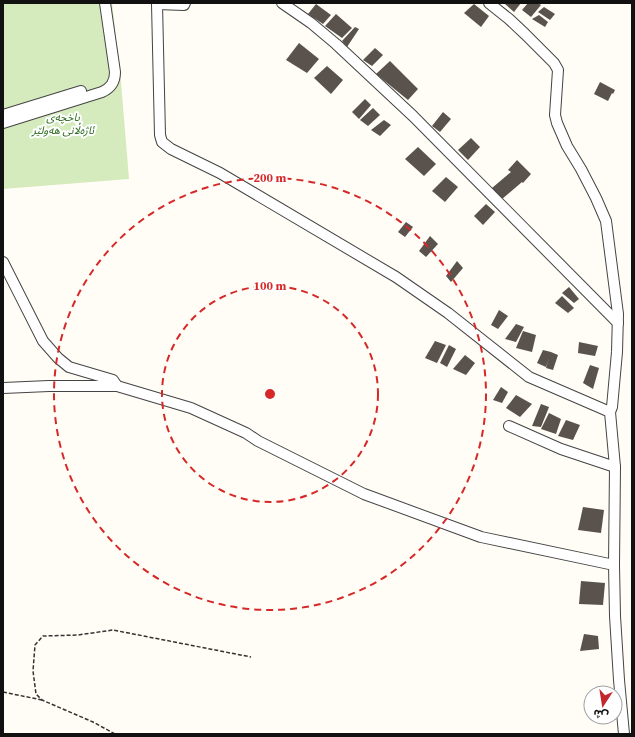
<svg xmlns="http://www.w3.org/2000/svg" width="635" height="737" font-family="'Source Serif 4','Noto Sans Arabic',serif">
<rect width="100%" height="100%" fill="#fffdf5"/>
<polygon fill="#d5ebbd" points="3,3 112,3 120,70 129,179 3,189"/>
<g fill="#5a524d">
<polygon points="506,3 521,3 514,12 505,4"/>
<polygon points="528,3 538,3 541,5 531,17 522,10"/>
<polygon points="316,4 331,15 323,24 308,14"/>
<polygon points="474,4 489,16 481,27 464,13"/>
<polygon points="544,7 555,14 550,20 538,12"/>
<polygon points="336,14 352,28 342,38 325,26"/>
<polygon points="539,15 548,22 545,27 532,19"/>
<polygon points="355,27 359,29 347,47 342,41"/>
<polygon points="299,43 319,59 307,73 286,60"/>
<polygon points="375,48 383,55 372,66 363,60"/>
<polygon points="390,61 418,89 408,100 376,74"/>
<polygon points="327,66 343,80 331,94 314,78"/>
<polygon points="600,82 615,90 613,94 612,93 608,101 594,94"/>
<polygon points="365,99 371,105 359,119 352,112"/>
<polygon points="373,108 380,115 368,126 360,120"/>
<polygon points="443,112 451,119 440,132 432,126"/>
<polygon points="384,120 391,125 380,136 371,130"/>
<polygon points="471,138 480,147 468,160 458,150"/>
<polygon points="418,147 436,164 424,176 405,159"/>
<polygon points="517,160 531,174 523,183 522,182 502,199 492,188 511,172 508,170"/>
<polygon points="446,177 458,187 445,202 432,191"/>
<polygon points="486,204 495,212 483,225 474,216"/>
<polygon points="406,222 413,227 405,237 398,232"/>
<polygon points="430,236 438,244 426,257 419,251"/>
<polygon points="457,261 463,268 451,282 446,276"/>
<polygon points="569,287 579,299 574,303 562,293"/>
<polygon points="562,296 574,308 568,313 555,303"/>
<polygon points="499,310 508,316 498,329 491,325"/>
<polygon points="516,324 524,327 516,342 505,339"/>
<polygon points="523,331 536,335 532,352 516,348"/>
<polygon points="435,341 446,345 437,363 425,358"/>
<polygon points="579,342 598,346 595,356 578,353"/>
<polygon points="449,345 456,349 447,367 440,363"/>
<polygon points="543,350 551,352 558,355 553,370 546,368 549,358 546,367 537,363"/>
<polygon points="465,355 475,363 466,375 453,369"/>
<polygon points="590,365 599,368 593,389 583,383"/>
<polygon points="501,387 508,392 502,403 493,400"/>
<polygon points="516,395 532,404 520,417 506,408"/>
<polygon points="541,404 549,407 541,427 532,426"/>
<polygon points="549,413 561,419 556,434 541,429"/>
<polygon points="566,420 580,425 573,440 558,436"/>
<polygon points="583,507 604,510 601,533 578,530"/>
<polygon points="581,581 605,583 603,605 579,604"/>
<polygon points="584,634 598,636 599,649 580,651"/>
</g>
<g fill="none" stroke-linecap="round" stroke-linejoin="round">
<g stroke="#444" stroke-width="12">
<g id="minor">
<polyline points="185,3 184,5 157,4 160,135 162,142 171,149 220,173 396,277 448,313 529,377 610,412"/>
<polyline points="282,3 311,23 336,44 413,116 618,323"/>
<polyline points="489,3 509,19 525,34 554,63 558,70 555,115 557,123 567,146 581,169 596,198 606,221 618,314 617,352 612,407 610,412 615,467 614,565 615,616 619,680 624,734"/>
<polyline points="3,115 81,91"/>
<path d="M3,123L102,92C111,88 115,82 115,72L105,3"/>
<polyline points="3,262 43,341 58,358 69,367 113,380 117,386"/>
<polyline points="3,388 49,386 117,386 191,408 246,433 258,441 364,494 481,537 614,565"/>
<polyline points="509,426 561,449 615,467"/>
</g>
</g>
<g stroke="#333" stroke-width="1.5" stroke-dasharray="4 2" stroke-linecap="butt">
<polyline points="3,692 42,700"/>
<polyline points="115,734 93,722 42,700 36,694 33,671 35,645 43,636 78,635 113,630 251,657"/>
</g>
<use href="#minor" stroke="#fff" stroke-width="10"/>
</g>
<g fill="none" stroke="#d62828" stroke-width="2" stroke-dasharray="7 5">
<circle cx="270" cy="394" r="108"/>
<circle cx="270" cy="394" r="216"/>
</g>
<g text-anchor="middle" stroke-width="4" stroke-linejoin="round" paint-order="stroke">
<g font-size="11" font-style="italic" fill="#2f6b1f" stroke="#fff">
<text x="63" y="121">باخچەی<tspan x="63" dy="13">ئاژەڵانی هەولێر</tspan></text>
</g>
</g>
<circle cx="270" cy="394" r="6" fill="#d62828" stroke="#fff" stroke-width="2"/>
<g font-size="12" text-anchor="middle" font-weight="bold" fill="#d62828" stroke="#fff" stroke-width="4" stroke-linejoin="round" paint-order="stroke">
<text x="270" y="182">200 m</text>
<text x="270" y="290">100 m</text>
</g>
<rect width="635" height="737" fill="none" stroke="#111111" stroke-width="8"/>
<g transform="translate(603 705) rotate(192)"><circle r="19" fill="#ffffff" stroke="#a0a0a0"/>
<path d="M0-3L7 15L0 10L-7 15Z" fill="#c4262e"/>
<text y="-6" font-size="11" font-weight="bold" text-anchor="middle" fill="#111111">ش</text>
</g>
</svg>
